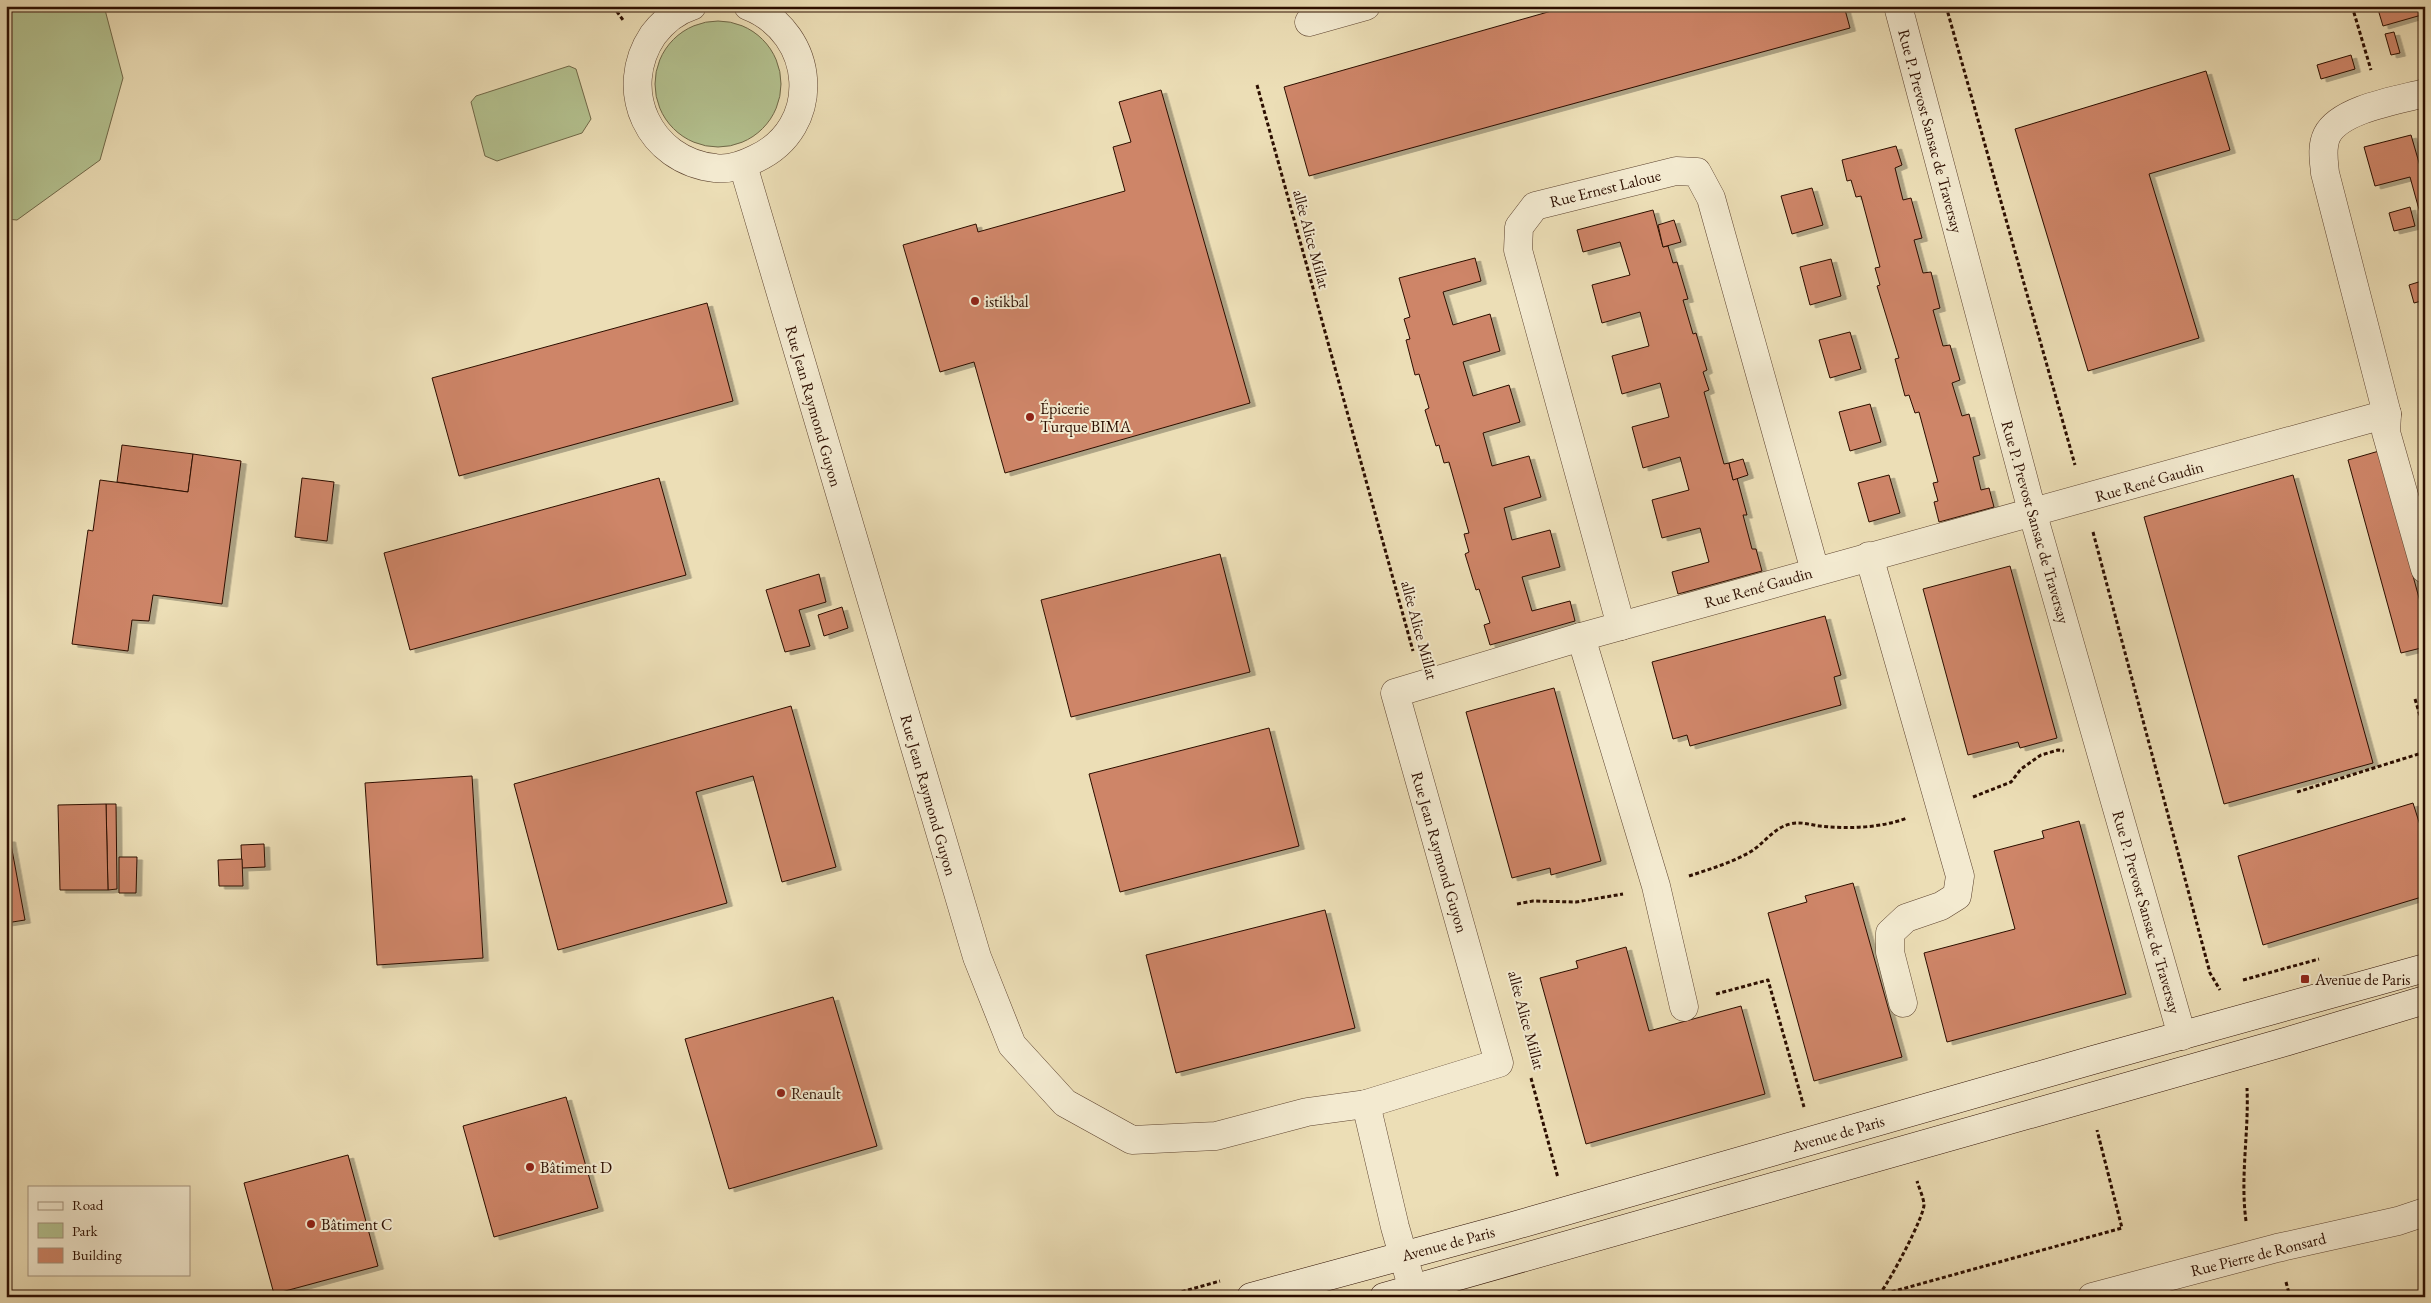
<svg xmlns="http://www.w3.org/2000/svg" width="2431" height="1303" font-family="'EB Garamond',serif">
<defs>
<filter id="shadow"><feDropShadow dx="5.5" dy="3" stdDeviation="0" flood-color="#0004"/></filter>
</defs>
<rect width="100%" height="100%" fill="#ecdeb6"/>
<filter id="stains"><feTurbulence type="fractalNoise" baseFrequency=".004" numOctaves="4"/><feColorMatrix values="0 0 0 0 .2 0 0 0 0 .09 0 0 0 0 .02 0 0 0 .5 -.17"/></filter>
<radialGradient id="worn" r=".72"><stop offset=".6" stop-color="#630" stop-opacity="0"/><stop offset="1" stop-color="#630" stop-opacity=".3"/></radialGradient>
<g fill="#b4c290" stroke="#706848">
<polygon points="6,6 104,6 123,78 100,160 17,220 6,219"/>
<circle cx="718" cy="84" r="63"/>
<polygon points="569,66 576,69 591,119 582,133 497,161 485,156 471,102 476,96"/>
</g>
<g fill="#ce8568" stroke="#2c0e00" filter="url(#shadow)">
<polygon points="1569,6 1844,6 1850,28 1309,176 1284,87"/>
<polygon points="2377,6 2425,6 2425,14 2383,26"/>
<polygon points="2394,32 2400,53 2391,55 2385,34"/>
<polygon points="2351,55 2355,69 2321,79 2317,65"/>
<polygon points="2206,71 2230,150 2149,174 2199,338 2088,371 2015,129"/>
<polygon points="1161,90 1250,403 1005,473 974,362 940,372 903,245 976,224 978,232 1125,191 1113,147 1131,142 1119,102"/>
<polygon points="2411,135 2422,173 2425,172 2425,231 2410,177 2375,186 2364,147"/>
<polygon points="1896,146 1902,165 1895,168 1903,200 1911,198 1922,238 1914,240 1923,273 1931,272 1940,308 1933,310 1943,346 1950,345 1960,380 1952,383 1962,416 1969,414 1980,455 1973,457 1981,490 1989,488 1994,507 1939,522 1934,502 1938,501 1933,483 1938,482 1919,412 1915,413 1909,395 1905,396 1895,359 1899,358 1877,286 1880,285 1875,268 1880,267 1861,196 1856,197 1851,180 1847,181 1842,160"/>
<polygon points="1812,188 1823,225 1792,234 1781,196"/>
<polygon points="2410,207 2415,226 2394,231 2389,213"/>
<polygon points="1653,210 1663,247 1668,246 1673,263 1677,262 1688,299 1683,300 1693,334 1696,333 1707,370 1703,372 1709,390 1704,392 1724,464 1729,463 1733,480 1737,478 1747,515 1743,515 1752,549 1756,549 1762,571 1678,594 1672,572 1709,562 1700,528 1662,538 1652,500 1689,490 1680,457 1643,468 1632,427 1669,417 1660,383 1622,394 1612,356 1649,346 1640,312 1602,323 1592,285 1630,275 1620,242 1583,252 1577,230"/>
<polygon points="1674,220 1681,242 1663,247 1658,225"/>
<polygon points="1475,258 1481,281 1443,292 1453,325 1490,314 1500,351 1463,362 1473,396 1509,385 1520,422 1483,433 1492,466 1529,456 1541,497 1504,508 1512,540 1550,530 1560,567 1522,577 1532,611 1570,601 1575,621 1490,645 1484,625 1490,623 1479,589 1476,590 1465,554 1469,552 1464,534 1469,533 1449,462 1444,463 1439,445 1436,446 1425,410 1429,408 1419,374 1415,375 1406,340 1410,339 1404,319 1410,317 1399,278"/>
<polygon points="1831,259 1841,296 1810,305 1800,267"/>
<polygon points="2425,280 2425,300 2414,303 2409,285"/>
<polygon points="707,303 733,401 459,476 432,378"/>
<polygon points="1850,332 1861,369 1830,378 1819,340"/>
<polygon points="1870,404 1881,442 1850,451 1839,412"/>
<polygon points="122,445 193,454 188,492 117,482"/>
<polygon points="2379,451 2425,620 2425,647 2401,653 2348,460"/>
<polygon points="193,454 241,461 222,604 153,595 149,621 132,620 128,651 72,644 88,530 93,531 100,480 188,492"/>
<polygon points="1743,459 1748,475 1733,480 1729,463"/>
<polygon points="1889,475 1900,513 1869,522 1858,483"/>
<polygon points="2293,475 2373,763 2224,804 2144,517"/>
<polygon points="302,478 334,482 327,541 295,537"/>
<polygon points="659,478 686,575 410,650 384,553"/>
<polygon points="1220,554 1250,672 1071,717 1041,600"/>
<polygon points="2010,566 2057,738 2020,748 2018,742 1968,755 1923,589"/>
<polygon points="819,574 826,602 799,610 810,646 785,652 766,590"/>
<polygon points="842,607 848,628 824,636 818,615"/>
<polygon points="1825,616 1841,675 1834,677 1841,705 1690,746 1687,735 1673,739 1652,662"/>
<polygon points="1554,688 1601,861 1551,875 1550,868 1512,878 1466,712"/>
<polygon points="791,706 836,867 782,882 753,776 696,792 727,903 558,950 514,784"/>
<polygon points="1269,728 1299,846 1120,892 1089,774"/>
<polygon points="472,776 483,958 377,965 365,783"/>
<polygon points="2413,803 2425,841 2425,896 2263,945 2238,856"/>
<polygon points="106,804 116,804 117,889 108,890"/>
<polygon points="106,804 108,890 60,890 58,805"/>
<polygon points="2079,821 2126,994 1947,1042 1924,953 2015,929 1994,851 2044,838 2042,831"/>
<polygon points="6,839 10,839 25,920 6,923"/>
<polygon points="264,844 265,867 242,868 241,845"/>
<polygon points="119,857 137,857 136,893 119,893"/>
<polygon points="242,859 243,886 219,886 218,860"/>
<polygon points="1853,883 1902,1057 1814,1081 1768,913 1807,902 1805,896"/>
<polygon points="1325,910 1355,1028 1176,1073 1146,955"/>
<polygon points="1626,947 1649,1031 1741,1006 1765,1094 1586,1144 1540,978 1578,968 1576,961"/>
<polygon points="833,997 877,1146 729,1189 685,1039"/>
<polygon points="566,1097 598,1208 494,1237 463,1126"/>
<polygon points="348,1155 378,1266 274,1294 244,1183"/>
</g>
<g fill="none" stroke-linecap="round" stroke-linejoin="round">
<g stroke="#5c422e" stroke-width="29">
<g id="street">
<path d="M692,6C676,11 663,22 653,35C616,90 649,161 715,168C729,170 743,165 755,159C824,128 817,33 748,6"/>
<polyline points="1898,6 2032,511 2182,1036"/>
<polyline points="1309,22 1366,6"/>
<polyline points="743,165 977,957 1012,1045 1065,1103 1132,1140 1216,1136 1307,1112 1366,1104 1395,1227 1415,1297"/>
<polyline points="2387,414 2386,432 2425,569"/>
<polyline points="1869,556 1960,876 1957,896 1941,906 1906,918 1890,933 1890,952 1903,1003"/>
<polyline points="1621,626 1518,250 1519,227 1535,206 1676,171 1697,172 1711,198 1815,571"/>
<path d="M1684,1007L1656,886L1581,637L2387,414L2325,173C2324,161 2321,147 2327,135C2340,109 2398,100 2425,93"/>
<polyline points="1366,1104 1499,1063 1395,693 1581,637"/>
<polyline points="2092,1297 2277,1248 2398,1221 2425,1212"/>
</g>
</g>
<g stroke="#2c0e00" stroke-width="29">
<g id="secondary">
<polyline points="1251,1297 1513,1226 2093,1060 2425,968"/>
<polyline points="1384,1297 2285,1042 2425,1000"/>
</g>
</g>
<g stroke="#2c0e00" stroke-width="3" stroke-dasharray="4 2.5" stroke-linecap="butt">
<polyline points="613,6 623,20"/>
<polyline points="1946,6 2075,465"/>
<polyline points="2352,6 2371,70"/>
<polyline points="1257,85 1413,651"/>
<polyline points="2093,532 2210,973 2220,990"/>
<polyline points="2415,699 2425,732"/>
<polyline points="2297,792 2425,752"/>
<polyline points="1973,797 2011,782 2021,769 2041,755 2058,750 2064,751"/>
<path d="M1689,876C1710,869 1731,863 1750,852C1764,844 1773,828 1790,824C1801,821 1810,825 1820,826C1848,829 1881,828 1907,818"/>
<polyline points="1517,904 1533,901 1576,902 1623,894"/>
<polyline points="2243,980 2319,959"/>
<polyline points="1716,994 1768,980 1804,1107"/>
<polyline points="1531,1078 1558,1178"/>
<path d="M2246,1221C2240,1177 2249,1132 2247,1088"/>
<polyline points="2286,1282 2290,1297"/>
<path d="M1879,1295C1888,1284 1925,1216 1924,1204C1923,1196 1919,1188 1917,1181"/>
<polyline points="1163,1297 1220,1281"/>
<polyline points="1873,1297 2122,1228 2097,1130"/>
</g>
<use href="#street" stroke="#f3ead0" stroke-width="28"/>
<use href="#secondary" stroke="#f3ead0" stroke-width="28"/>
</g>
<g fill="#8f2418" stroke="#f3ead0" stroke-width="2">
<circle cx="975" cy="301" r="5"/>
<circle cx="1030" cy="417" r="5"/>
<rect x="2300" y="974" width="10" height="10" rx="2.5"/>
<circle cx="781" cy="1093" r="5"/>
<circle cx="530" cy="1167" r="5"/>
<circle cx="311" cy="1224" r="5"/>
</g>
<g text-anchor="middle" stroke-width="4" stroke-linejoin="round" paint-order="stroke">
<g font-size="16" fill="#2c0e00" stroke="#f3ead0">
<text transform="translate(1931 131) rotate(75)" y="6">Rue P. Prevost Sansac de Traversay</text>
<text transform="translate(1605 188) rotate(-14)" y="6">Rue Ernest Laloue</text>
<text transform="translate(1312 239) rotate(75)" y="6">allėe Alice Millat</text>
<text transform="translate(814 406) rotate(74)" y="6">Rue Jean Raymond Guyon</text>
<text transform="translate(2149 481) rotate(-16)" y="6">Rue René Gaudin</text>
<text transform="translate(2036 522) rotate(74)" y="6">Rue P. Prevost Sansac de Traversay</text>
<text transform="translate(1758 587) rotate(-16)" y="6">Rue René Gaudin</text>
<text transform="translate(1420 630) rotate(75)" y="6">allėe Alice Millat</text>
<text transform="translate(929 795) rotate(74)" y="6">Rue Jean Raymond Guyon</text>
<text transform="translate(1440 852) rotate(74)" y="6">Rue Jean Raymond Guyon</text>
<text transform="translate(2147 912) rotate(74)" y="6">Rue P. Prevost Sansac de Traversay</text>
<text transform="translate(1527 1020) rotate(75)" y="6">allėe Alice Millat</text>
<text transform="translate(1838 1133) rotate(-16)" y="6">Avenue de Paris</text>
<text transform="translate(1448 1243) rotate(-15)" y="6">Avenue de Paris</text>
<text transform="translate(2258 1254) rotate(-14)" y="6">Rue Pierre de Ronsard</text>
</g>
<g font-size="16" fill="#2c0e00" stroke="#f3ead0" text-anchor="start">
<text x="985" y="307">istikbal</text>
<text x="1040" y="414">Épicerie<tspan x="1040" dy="18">Turque BIMA</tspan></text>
<text x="2315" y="985">Avenue de Paris</text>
<text x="791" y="1099">Renault</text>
<text x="540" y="1173">Bâtiment D</text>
<text x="321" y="1230">Bâtiment C</text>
</g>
</g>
<rect width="2431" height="1303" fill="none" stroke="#ecdeb6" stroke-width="25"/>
<rect x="8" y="8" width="2416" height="1288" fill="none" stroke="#2c0e00" stroke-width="2.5"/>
<rect x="12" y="12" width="2406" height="1278" fill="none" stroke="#2c0e00"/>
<rect x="28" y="1186" width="162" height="90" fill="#f3ead0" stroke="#a3927d"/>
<rect x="38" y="1202" width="25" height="8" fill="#f3ead0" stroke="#a3927d"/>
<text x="72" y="1210" font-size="15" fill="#2c0e00">Road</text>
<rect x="38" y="1223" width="25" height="15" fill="#b4c290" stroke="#a3927d"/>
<text x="72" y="1236" font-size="15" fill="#2c0e00">Park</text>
<rect x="38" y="1248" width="25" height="15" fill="#ce8568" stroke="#a3927d"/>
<text x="72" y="1260" font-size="15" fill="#2c0e00">Building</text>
<rect width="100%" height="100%" filter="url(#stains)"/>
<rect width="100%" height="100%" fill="url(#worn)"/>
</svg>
